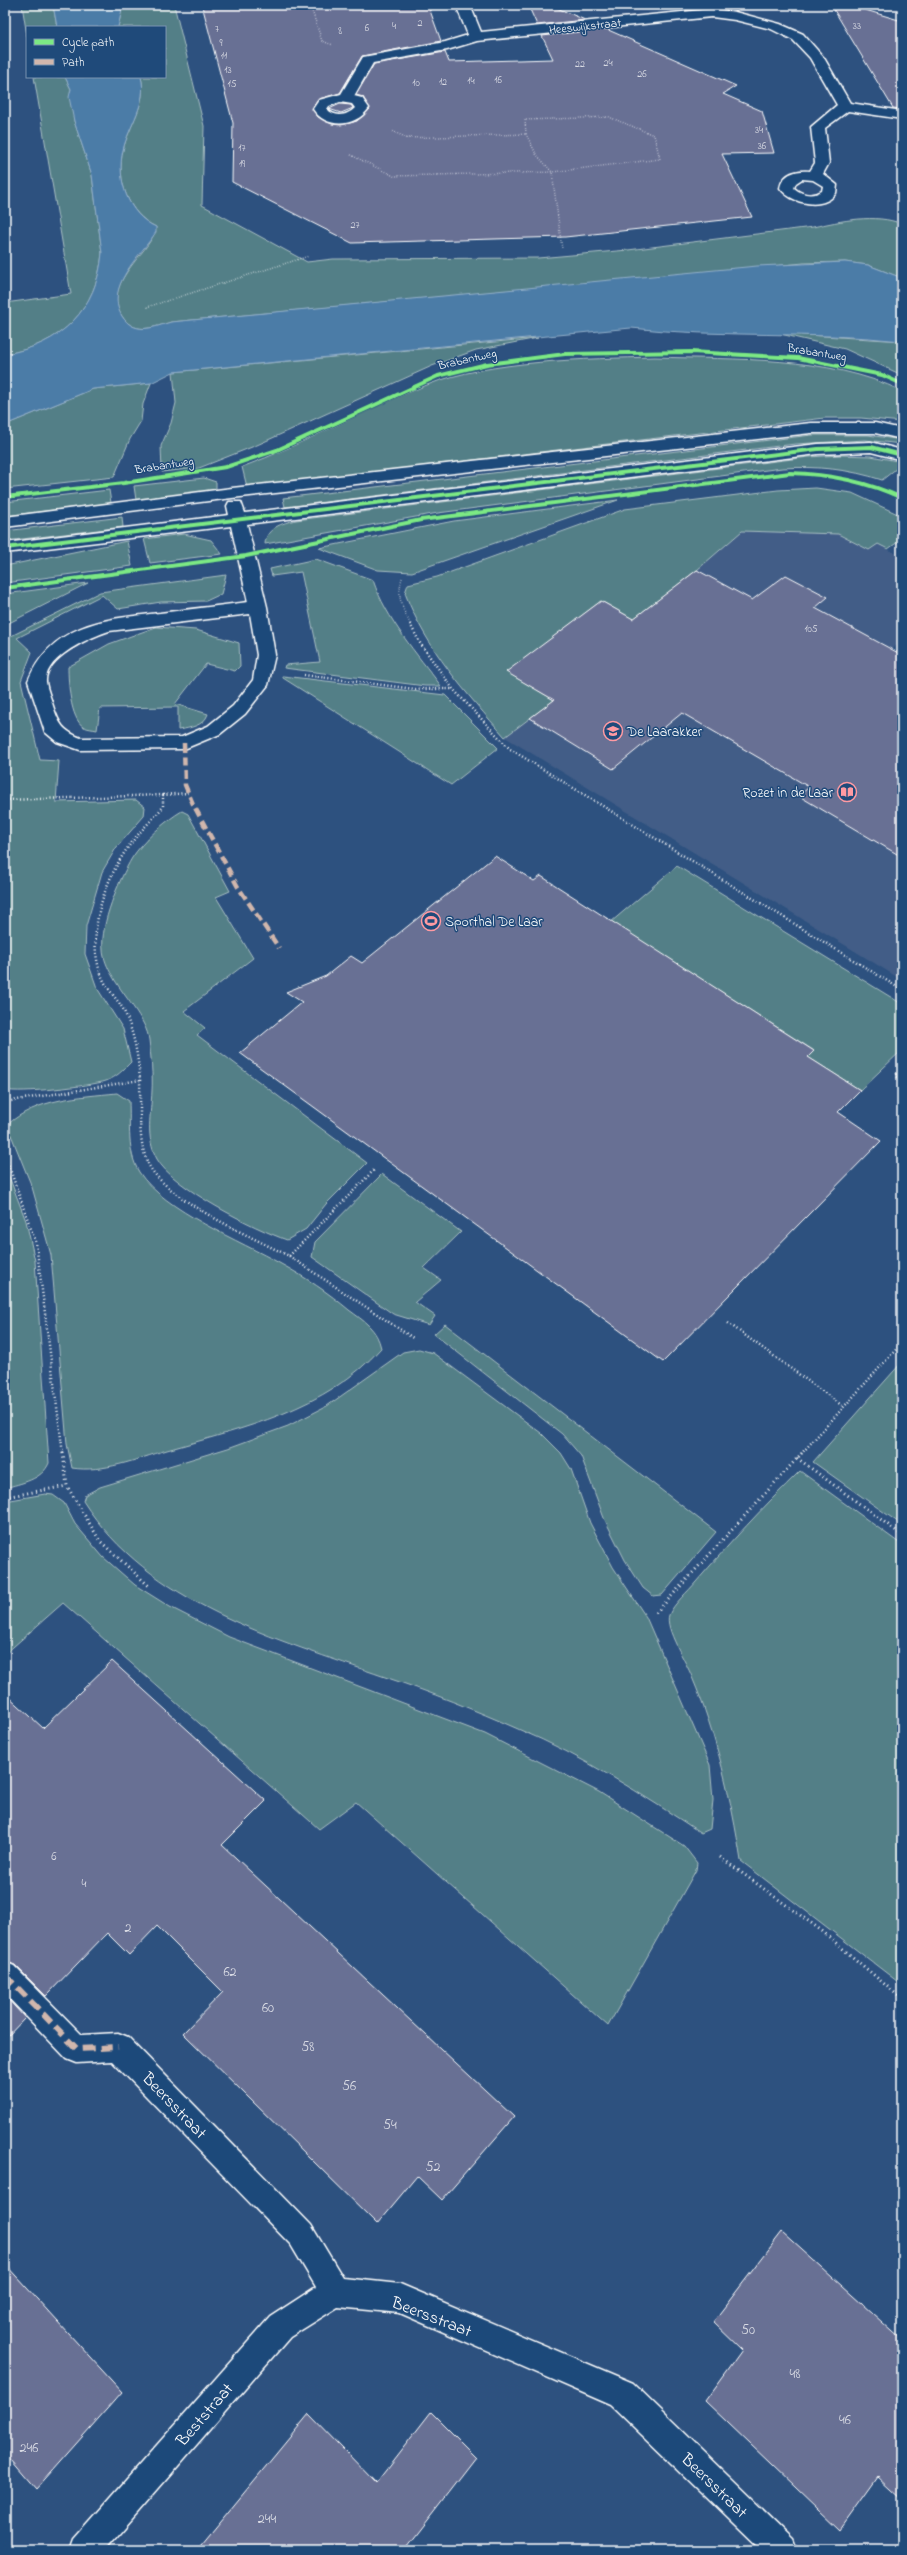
<svg xmlns="http://www.w3.org/2000/svg" width="907" height="2555" font-family="'Indie Flower',sans-serif">
<rect width="100%" height="100%" fill="#2d517f"/>
<filter id="ink" filterUnits="userSpaceOnUse"><feTurbulence type="fractalNoise" baseFrequency=".025" numOctaves="2"/><feDisplacementMap in="SourceGraphic" scale="8" xChannelSelector="R" yChannelSelector="G"/><feConvolveMatrix kernelMatrix="1 2 1 2 8 2 1 2 1" color-interpolation-filters="sRGB"/></filter>
<g filter="url(#ink)">
<polygon fill="#425d87" points="741,531 839,534 869,550 878,544 902,557 902,641 861,675 809,787 799,795 876,841 902,851 902,980 505,737 553,700 506,672 601,601 697,570"/>
<g fill="#537f87" stroke="#a9bfc3">
<polygon points="22,5 53,5 57,27 27,27 27,36"/>
<path d="M123,5H174L204,126L202,205L307,262L333,259L538,258L628,250L813,227C840,221 876,213 902,224V278L868,265L845,262L804,263L171,322C154,327 137,335 124,319C97,284 154,251 156,227C128,214 116,180 123,150C129,125 148,103 141,77H165V27H118Z"/>
<path d="M34,77H65L71,89L74,121L92,175L102,253C97,310 61,345 5,354V303L71,294Z"/>
<polygon points="776,333 902,341 902,375 845,349"/>
<polygon points="538,338 476,350 432,366 257,445 199,468 162,472 161,446 171,423 176,403 173,372"/>
<path d="M655,357C737,360 826,355 902,391V422L861,418H825L247,487L242,467C305,444 364,409 427,385C490,360 587,359 655,357Z"/>
<polygon points="151,383 143,404 141,421 130,439 114,477 5,489 5,425 93,389"/>
<polygon points="812,435 868,435 902,440 902,444 865,440 795,444 285,507 283,498"/>
<path d="M841,455L871,456L902,462V464L882,480C849,469 817,466 782,468L438,513L265,544C266,528 282,523 296,520L809,457Z"/>
<polygon points="204,478 216,482 216,491 136,500 134,486"/>
<path d="M816,488L852,493L902,516V539L888,549L878,544L869,550L838,534L742,531L697,570L633,619L601,601L507,672L554,700L505,737C466,693 426,649 405,593L408,584L437,577L625,509L778,490Z"/>
<polygon points="109,490 111,503 5,516 5,502"/>
<polygon points="618,500 412,572 378,570 319,548 454,521"/>
<polygon points="122,517 123,527 5,541 5,531"/>
<polygon points="184,534 211,540 222,554 150,563 144,539"/>
<polygon points="127,541 132,566 5,583 5,566"/>
<path d="M316,559L373,580C386,619 417,654 441,686H425L284,668L285,665L320,662L301,572L272,576L270,569Z"/>
<path d="M226,575L221,594L206,601L161,602L118,609L102,595L17,638L32,652L21,681L40,760L59,761L56,802L136,800L145,807L144,816L116,848L102,872L86,926L85,954L97,988L123,1029L131,1062C123,1070 117,1077 106,1081C90,1086 20,1094 5,1090V639L100,592Z"/>
<polygon points="88,583 5,625 5,594"/>
<path d="M156,627L196,630L239,643L240,666L235,671L206,664L175,704L208,714C204,726 190,728 178,730V707L100,708L97,730C93,729 88,729 84,727C70,719 68,681 68,667L109,644Z"/>
<polygon points="283,676 445,695 498,748 451,785 283,678"/>
<path d="M182,811L188,814L230,891L216,897L253,958L184,1011L205,1028L197,1035L367,1163L326,1204L306,1229L287,1240C255,1229 173,1188 157,1159C145,1137 151,1115 152,1091C153,1076 151,1056 149,1040C147,1020 121,993 112,975C108,969 103,957 103,950C100,924 119,880 132,858C142,842 166,820 182,811Z"/>
<polygon points="677,866 902,1004 902,1050 860,1090 808,1057 813,1050 611,922"/>
<path d="M117,1093L129,1101C130,1125 127,1152 139,1172C164,1211 241,1241 281,1264C305,1277 329,1293 349,1310C364,1321 377,1329 381,1348C328,1409 241,1429 167,1450C137,1459 103,1473 72,1468L67,1444L51,1255L32,1187L7,1125C37,1098 79,1097 117,1093Z"/>
<path d="M5,1166L26,1221L35,1261L49,1463C42,1480 21,1483 5,1488Z"/>
<polygon points="382,1174 461,1232 424,1268 441,1280 415,1302 435,1316 429,1325 393,1314 312,1257 315,1242"/>
<polygon points="445,1324 716,1532 662,1595 653,1596 643,1588 625,1560 604,1518 581,1456 562,1434 434,1334"/>
<path d="M419,1349L433,1353L541,1433L561,1453L571,1469L590,1523L613,1567L646,1617L710,1765L713,1800L710,1829L701,1833C643,1795 583,1756 518,1729C475,1710 430,1692 385,1677C276,1639 149,1604 83,1501L85,1495L100,1487L228,1448L288,1426L327,1406L403,1352Z"/>
<polygon points="902,1362 902,1525 813,1462"/>
<path d="M800,1471L902,1545V1985L741,1861C731,1798 717,1736 692,1677C687,1663 664,1628 669,1615C674,1603 688,1592 696,1582C729,1544 763,1507 800,1471Z"/>
<polygon points="45,1494 53,1495 64,1503 75,1524 103,1557 135,1585 170,1607 229,1637 485,1734 599,1792 684,1846 697,1863 696,1870 608,2026 356,1802 319,1829 63,1603 5,1654 5,1501"/>
</g>
<g fill="#4b7ba7" stroke="#93b0ca">
<polygon points="53,5 123,5 118,27 57,27"/>
<path d="M65,77H141C148,103 129,125 123,150C116,179 128,215 156,227V232C142,254 101,289 124,319C137,335 154,327 171,322L757,266L845,262L868,265L902,278V341C812,331 722,338 631,328L173,372L151,383L93,389L5,425V354C61,345 97,310 102,253L92,175L74,121L69,97L71,89Z"/>
</g>
<g fill="#676f94" stroke="#fff">
<polygon points="202,5 428,5 441,41 362,56 340,93 319,99 312,108 318,117 332,124 341,125 357,121 370,109 363,97 356,95 374,64 445,52 449,62 553,59 542,36 606,29 736,86 723,94 762,111 774,153 722,154 752,217 565,237 352,243 232,182 233,123"/>
<polygon points="528,5 550,5 585,20 537,25"/>
<polygon points="831,5 849,5 902,21 902,109 893,108"/>
<polygon points="340,104 351,105 353,108 341,113 329,109"/>
<polygon points="697,570 752,600 786,575 828,597 815,608 902,655 902,857 799,796 809,787 682,713 613,769 530,718 554,700 506,672 601,601 633,619"/>
<polygon points="495,856 534,881 541,876 814,1051 808,1057 860,1090 838,1112 881,1141 663,1362 240,1053 302,1002 286,992 326,976 351,956 362,963"/>
<polygon points="112,1661 266,1801 222,1845 514,2117 442,2200 417,2176 377,2224 183,2033 223,1992 157,1926 129,1955 107,1933 46,1996 15,1965 5,1961 5,1693 43,1728"/>
<polygon points="5,1996 25,2018 5,2039"/>
<polygon points="782,2232 902,2340 902,2499 878,2477 840,2530 705,2401 742,2350 713,2322"/>
<polygon points="5,2264 122,2392 36,2489 5,2453"/>
<polygon points="431,2412 476,2457 404,2550 197,2550 309,2414 376,2483"/>
</g>
<g fill="none" stroke-linecap="round" stroke-linejoin="round">
<g stroke="#fff" stroke-width="3">
<g id="minor">
<path d="M456,5H470L481,32L712,9L735,12L780,24L803,34L824,58L850,103L902,111V119L848,111L825,128L829,163L823,174L837,185L836,193C824,211 791,204 780,188C783,173 797,170 810,171L815,163L811,127L837,105L810,58L793,40L771,29L735,20L712,17L477,41L447,50L373,63L354,96L362,98L369,108C355,128 326,129 313,109L319,100L341,94L363,57L445,42L468,35ZM340,102L352,104L355,108C347,116 335,118 327,109L329,106ZM802,179L813,180L823,186L822,191C812,197 802,195 794,188L796,183Z"/>
<polygon points="811,423 875,423 902,429 902,439 875,433 811,433 232,498 5,527 5,517 232,488"/>
<path d="M871,442L902,450V460L871,452L818,454L247,524L267,607L275,655L268,685L245,714L220,734L184,749L80,750L57,742L45,732L28,681C52,623 105,619 160,613C190,609 219,606 248,602L231,526L5,553V543L229,515L227,506L229,502H241L245,513L818,444ZM250,614L257,655L253,680L233,706L208,726L182,737L81,738C63,731 59,724 53,706C51,698 47,690 46,682C44,657 91,637 109,631Z"/>
<polygon points="5,1962 14,1966 82,2035 118,2033 128,2037 311,2225 343,2278 400,2284 633,2383 794,2539 798,2550 761,2550 611,2405 400,2313 338,2307 290,2337 105,2550 70,2550 74,2539 270,2317 316,2287 291,2245 112,2061 77,2063 67,2059 5,1994"/>
</g>
</g>
<g stroke="#fff" stroke-width="1.5" stroke-dasharray="0.5 2" stroke-linecap="butt">
<polyline points="310,5 322,41 333,45"/>
<polyline points="526,134 536,154 552,172 562,249"/>
<polyline points="351,155 394,176 552,172 660,159 654,135 609,117 525,120 526,134 407,138 392,131"/>
<polyline points="147,307 309,256"/>
<path d="M402,578C397,598 401,606 411,625"/>
</g>
<g stroke="#fff" stroke-width="2.5" stroke-dasharray="1 2.5" stroke-linecap="butt">
<polyline points="410,624 420,643 453,689 510,749 902,990"/>
<polyline points="304,675 415,689 452,689"/>
<polyline points="163,795 188,793"/>
<path d="M5,800L163,795V807C152,820 139,832 129,846C104,880 84,938 103,979C108,990 117,999 123,1009C134,1031 138,1056 140,1080L5,1102"/>
<polyline points="902,1069 896,1075 902,1082"/>
<path d="M140,1080C141,1106 137,1137 147,1161C161,1198 254,1238 289,1256L374,1170"/>
<polyline points="5,1155 36,1243 63,1454"/>
<polyline points="289,1256 413,1338"/>
<polyline points="728,1323 844,1407"/>
<polyline points="801,1454 902,1343"/>
</g>
<g stroke="#fff" stroke-width="3" stroke-dasharray="1 3.5" stroke-linecap="butt">
<polyline points="63,1453 67,1486 100,1541 149,1586"/>
<polyline points="797,1458 902,1535"/>
<polyline points="5,1497 67,1486"/>
<polyline points="656,1613 802,1453"/>
<polyline points="720,1857 822,1931 902,1999"/>
</g>
<use href="#minor" fill="#1f4a7a" fill-rule="evenodd"/>
<polyline stroke="#d1b7ad" stroke-width="4.5" stroke-dasharray="9 4.5" stroke-linecap="butt" points="184,743 185,785 193,804 238,887 279,948"/>
<polyline stroke="#d1b7ad" stroke-width="6" stroke-dasharray="12 6" stroke-linecap="butt" points="5,1975 77,2049 118,2047"/>
<g stroke="#1f4a7a" stroke-width="5.5">
<g id="cycleway">
<polyline points="5,497 124,483 226,467 277,450 438,376 487,364 565,354 691,352 798,358 882,375 902,384"/>
<polyline points="5,548 818,449 871,447 902,455"/>
<path d="M5,588L246,556L421,520L790,473C830,474 865,481 902,498"/>
</g>
</g>
<use href="#cycleway" stroke="#7ce984" stroke-width="4"/>
</g>
</g>
<defs>
<g id="school-ring" transform="scale(1)"><circle r="9.5" fill="#1f4a7a" stroke="#ff9aa2" stroke-width="1.5"/><path d="M0-5L7-2L0 1L-7-2ZM-4 1L0 2.5L4 1V4Q0 6-4 4Z" fill="#ff9aa2"/></g>
<g id="library-ring" transform="scale(1)"><circle r="9.5" fill="#1f4a7a" stroke="#ff9aa2" stroke-width="1.5"/><path d="M-6-4Q-3-5.5-.7-3.5V5Q-3 3-6 4ZM6-4Q3-5.5 .7-3.5V5Q3 3 6 4Z" fill="#ff9aa2"/></g>
<g id="stadium-ring" transform="scale(1)"><circle r="9.5" fill="#1f4a7a" stroke="#ff9aa2" stroke-width="1.5"/><path d="M0-5a6.5 5 0 1 0 0 10a6.5 5 0 1 0 0-10ZM-3.5-1.8h7v3.6h-7Z" fill="#ff9aa2"/></g>
</defs>
<g fill-rule="evenodd">
<use href="#school-ring" x="613" y="731"/>
<use href="#library-ring" x="847" y="792"/>
<use href="#stadium-ring" x="431" y="921"/>
</g>
<g text-anchor="middle" stroke-width="3" stroke-linejoin="round" paint-order="stroke">
<g font-size="10" fill="#d9dbe4">
<text x="420" y="26">2</text>
<text x="394" y="29">4</text>
<text x="857" y="29">33</text>
<text x="367" y="31">6</text>
<text x="217" y="32">7</text>
<text x="340" y="34">8</text>
<text x="221" y="46">9</text>
<text x="224" y="59">11</text>
<text x="608" y="66">24</text>
<text x="580" y="67">22</text>
<text x="228" y="73">13</text>
<text x="642" y="77">26</text>
<text x="498" y="83">16</text>
<text x="471" y="84">14</text>
<text x="443" y="85">12</text>
<text x="416" y="86">10</text>
<text x="232" y="87">15</text>
<text x="759" y="133">34</text>
<text x="762" y="149">36</text>
<text x="242" y="151">17</text>
<text x="242" y="167">19</text>
<text x="355" y="228">27</text>
<text x="811" y="632">105</text>
</g>
<g font-size="12" fill="#fff" stroke="#1f4a7a">
<text transform="translate(585 26) rotate(-6)" y="4">Heeswijkstraat</text>
<text transform="translate(817 352) rotate(9)" y="4">Brabantweg</text>
<text transform="translate(467 359) rotate(-13)" y="4">Brabantweg</text>
<text transform="translate(164 465) rotate(-9)" y="4">Brabantweg</text>
</g>
<g font-size="12" fill="#d9dbe4">
<text x="54" y="1860">6</text>
<text x="84" y="1887">4</text>
</g>
<g font-size="14" fill="#fff" stroke="#1f4a7a" text-anchor="start">
<text x="627" y="736">De Laarakker</text>
<text x="833" y="797" text-anchor="end">Rozet in de Laar</text>
<text x="445" y="926">Sporthal De Laar</text>
</g>
<g font-size="14" fill="#d9dbe4">
<text x="128" y="1932">2</text>
<text x="230" y="1976">62</text>
<text x="268" y="2012">60</text>
<text x="308" y="2051">58</text>
<text x="349" y="2090">56</text>
<text x="390" y="2129">54</text>
<text x="433" y="2171">52</text>
<text x="748" y="2334">50</text>
<text x="795" y="2378">48</text>
<text x="845" y="2424">46</text>
<text x="29" y="2452">246</text>
<text x="267" y="2523">244</text>
</g>
<g font-size="17" fill="#fff" stroke="#1f4a7a">
<text transform="translate(175 2105) rotate(46)" y="6">Beersstraat</text>
<text transform="translate(432 2316) rotate(21)" y="6">Beersstraat</text>
<text transform="translate(204 2414) rotate(-49)" y="6">Beststraat</text>
<text transform="translate(715 2485) rotate(44)" y="6">Beersstraat</text>
</g>
</g>
<rect width="907" height="2555" fill="none" stroke="#1f4a7a" stroke-width="20"/>
<rect x="10" y="10" width="887" height="2535" fill="none" stroke="#fff" stroke-width="1.5" filter="url(#ink)"/>
<rect x="26" y="26" width="140" height="52" fill="#1f4a7a" stroke="#7992af"/>
<rect x="34" y="39" width="20" height="6" fill="#7ce984" stroke="#7992af"/>
<text x="62" y="46" font-size="12" fill="#ffffff">Cycle path</text>
<rect x="34" y="59" width="20" height="6" fill="#d1b7ad" stroke="#7992af"/>
<text x="62" y="66" font-size="12" fill="#ffffff">Path</text>
</svg>
